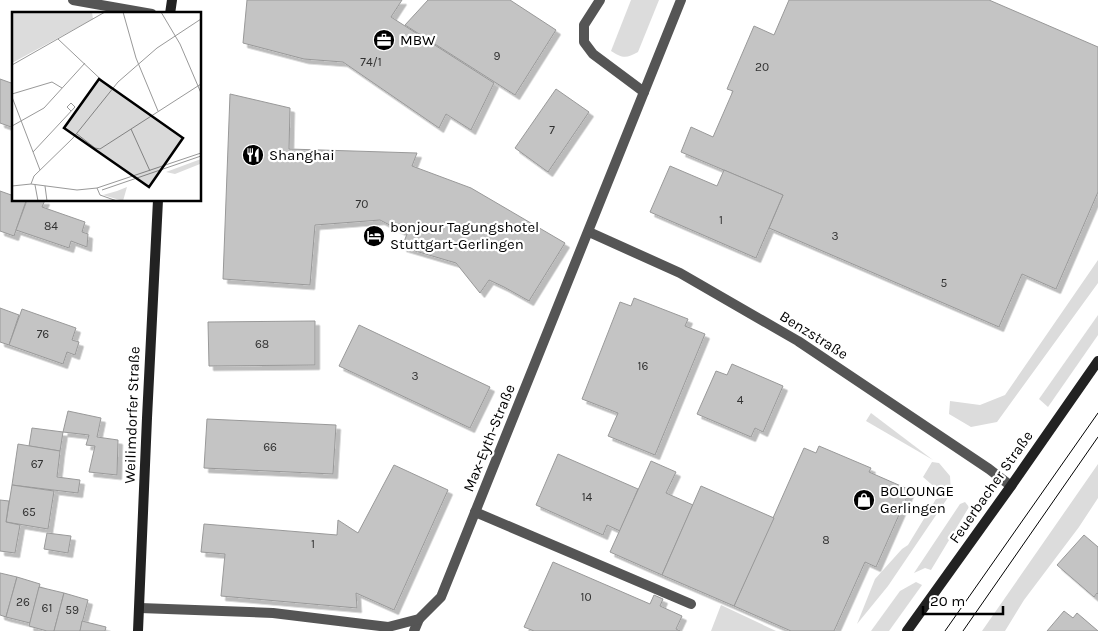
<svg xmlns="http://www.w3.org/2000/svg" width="1098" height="631" font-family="Karla,sans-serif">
<defs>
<filter id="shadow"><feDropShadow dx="4.5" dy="4.5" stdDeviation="0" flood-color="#0004"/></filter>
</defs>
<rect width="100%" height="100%" fill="#fff"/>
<g fill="#dcdcdc">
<path d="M631,0H659L638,52C626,59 622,58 611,51Z"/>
<polygon points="1098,260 1098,283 997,422 971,427 949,414 950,401 980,405 1005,395"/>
<polygon points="1098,315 1098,335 1048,407 1039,399"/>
<polygon points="871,413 933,460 866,421"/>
<polygon points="932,462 939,463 950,476 951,493 888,586 857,624 875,579 902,549 908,545 936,499 946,497 923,477"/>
<polygon points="1098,464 1098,498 1079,527 1024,600 1005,631 982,631"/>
<polygon points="965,502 969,507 931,570 925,568 914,573 960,504"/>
<polygon points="916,582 922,585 889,631 871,631 900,591"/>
<polygon points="721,605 776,631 711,631"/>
</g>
<g fill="#c4c4c4" stroke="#999" filter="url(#shadow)">
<polygon points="247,0 402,0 391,17 494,83 471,130 446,114 439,128 343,62 304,59 243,43"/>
<polygon points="428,0 510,0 556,30 515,95 405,25"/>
<polygon points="789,0 989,0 1098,47 1098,192 1056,289 1022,274 999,327 769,228 783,195 681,152 691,127 713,137 733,91 727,89 754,26 774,35"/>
<polygon points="0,79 14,84 14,128 0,123"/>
<polygon points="556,89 589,112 548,172 515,148"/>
<polygon points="230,94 290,108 289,149 417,153 412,166 471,188 565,243 529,301 504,287 489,280 480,293 456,263 402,247 407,234 380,220 315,225 310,285 223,279"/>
<polygon points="670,166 717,186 724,170 783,195 756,258 650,212"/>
<polygon points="0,191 14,196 14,200 26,201 14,236 0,231"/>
<polygon points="27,200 45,200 42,207 85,222 82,232 88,234 87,247 71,241 69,248 16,230"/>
<polygon points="634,298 688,319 685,326 705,334 655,455 608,436 618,413 582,399 620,302 631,306"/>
<polygon points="0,308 19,315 9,345 0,342"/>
<polygon points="22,309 76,328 72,340 79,342 75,355 67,352 63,364 9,345"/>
<polygon points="315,321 315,365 209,366 208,322"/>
<polygon points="359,325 490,387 470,428 339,366"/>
<polygon points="732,364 783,386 763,432 755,428 751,437 697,414 716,371 727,375"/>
<polygon points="68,411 101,418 97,437 118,440 117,475 89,472 95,446 86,445 89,435 63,432"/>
<polygon points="207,419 336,425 333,474 204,468"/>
<polygon points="32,428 63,432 60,451 29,446"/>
<polygon points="18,444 60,451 57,477 80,480 78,493 12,485"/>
<polygon points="819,446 871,468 869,472 910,490 876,567 865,562 834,631 791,631 734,606 804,448 816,453"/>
<polygon points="558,454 638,489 620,531 607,525 603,535 536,505"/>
<polygon points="651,461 676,472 666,493 693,505 662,575 610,552"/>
<polygon points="394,465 448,490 394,610 356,593 357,608 221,596 225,554 201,552 204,524 337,535 338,520 358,533"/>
<polygon points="12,485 54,491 48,529 6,522"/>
<polygon points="701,486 774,518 734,606 662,575"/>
<polygon points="0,500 9,501 6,522 20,525 15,553 0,551"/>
<polygon points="47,533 71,536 68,553 44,549"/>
<polygon points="1084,535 1098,547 1098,594 1097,593 1094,597 1057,565"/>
<polygon points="553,562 650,604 654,595 663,599 660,606 682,616 676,629 680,631 534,631 524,627"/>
<polygon points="0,573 17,577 6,617 0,615"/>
<polygon points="17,577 40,584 30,623 6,617"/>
<polygon points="39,587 64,593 54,631 47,631 29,626"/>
<polygon points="64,593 88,600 80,631 54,631"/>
<polygon points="1064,611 1073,618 1077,613 1098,631 1047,631"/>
<polygon points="82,621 106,627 105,631 80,631"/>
</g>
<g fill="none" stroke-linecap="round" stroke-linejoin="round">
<g stroke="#555" stroke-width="10">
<polyline points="600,0 584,25 584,42 593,54 644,92"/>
<polyline points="475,512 691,604"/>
<polyline points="414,631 419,619"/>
</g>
<g stroke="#555" stroke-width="10">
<polyline points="73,0 152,14"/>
<polyline points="589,232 680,273 798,341 989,469 1011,486"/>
<polyline points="140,608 273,613 388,627 419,619 441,597 681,0"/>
</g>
<g stroke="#222" stroke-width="10">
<polyline points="170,14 172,0"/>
<polyline points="138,631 147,418 158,200"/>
<polyline points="907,631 1011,486 1098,361"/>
</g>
<g stroke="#000" stroke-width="1">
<polyline points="945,631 1098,413"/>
<polyline points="963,631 1098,437"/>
</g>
</g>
<defs>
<g id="office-disc" transform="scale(1.125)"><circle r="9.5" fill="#000" stroke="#fff"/><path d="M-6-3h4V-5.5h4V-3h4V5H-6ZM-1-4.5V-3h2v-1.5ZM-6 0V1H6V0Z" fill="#fff"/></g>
<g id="restaurant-disc" transform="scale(1.125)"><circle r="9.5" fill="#000" stroke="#fff"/><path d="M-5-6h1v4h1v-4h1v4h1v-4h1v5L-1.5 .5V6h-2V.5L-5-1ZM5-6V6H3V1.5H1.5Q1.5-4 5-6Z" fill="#fff"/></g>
<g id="hotel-disc" transform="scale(1.125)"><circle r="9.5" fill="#000" stroke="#fff"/><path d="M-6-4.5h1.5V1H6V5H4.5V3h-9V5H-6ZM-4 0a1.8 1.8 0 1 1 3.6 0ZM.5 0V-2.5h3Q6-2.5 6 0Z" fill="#fff"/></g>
<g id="shop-disc" transform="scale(1.125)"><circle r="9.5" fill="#000" stroke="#fff"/><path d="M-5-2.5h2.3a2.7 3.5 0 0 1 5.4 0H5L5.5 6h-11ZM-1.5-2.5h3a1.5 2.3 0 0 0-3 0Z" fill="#fff"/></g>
</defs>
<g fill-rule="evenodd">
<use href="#office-disc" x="384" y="40"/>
<use href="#restaurant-disc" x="253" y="155"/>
<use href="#hotel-disc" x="374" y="236"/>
<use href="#shop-disc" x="864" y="500"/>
</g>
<g text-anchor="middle" stroke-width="4.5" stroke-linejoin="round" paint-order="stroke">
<g font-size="12" fill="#313131">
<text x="497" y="60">9</text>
<text x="371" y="66">74/1</text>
<text x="762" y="71">20</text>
<text x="552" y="134">7</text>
<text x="362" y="208">70</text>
<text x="721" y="224">1</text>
<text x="51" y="230">84</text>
<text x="835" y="240">3</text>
<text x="944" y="287">5</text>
<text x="43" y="338">76</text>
<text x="262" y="348">68</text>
<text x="643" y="370">16</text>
<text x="415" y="380">3</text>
<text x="740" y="404">4</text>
<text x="270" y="451">66</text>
<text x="37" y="468">67</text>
<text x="587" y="501">14</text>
<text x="29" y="516">65</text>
<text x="826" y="544">8</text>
<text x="313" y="548">1</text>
<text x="586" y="601">10</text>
<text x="23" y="606">26</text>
<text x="47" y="612">61</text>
<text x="72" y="614">59</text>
</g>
<g font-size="15" fill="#000" stroke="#fff" text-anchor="start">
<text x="400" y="45">MBW</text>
<text x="269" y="160">Shanghai</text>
<text x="390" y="232">bonjour Tagungshotel<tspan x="390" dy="17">Stuttgart-Gerlingen</tspan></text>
<text x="880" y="496">BOLOUNGE<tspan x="880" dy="17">Gerlingen</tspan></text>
</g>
<g font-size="15" fill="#000" stroke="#fff">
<text transform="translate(814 335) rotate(32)" y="5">Benzstraße</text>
<text transform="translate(132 415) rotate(-88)" y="5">Weilimdorfer Straße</text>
<text transform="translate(489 438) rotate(-68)" y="5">Max-Eyth-Straße</text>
<text transform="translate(991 487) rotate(-55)" y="5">Feuerbacher Straße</text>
</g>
</g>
<g transform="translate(12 12)">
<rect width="189" height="189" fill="#fff"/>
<path d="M0,0H80L81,7L0,51ZM189,147L188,152L163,162L154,160Z" fill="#dcdcdc"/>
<path d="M115,175L111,189L91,183L105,179Z" fill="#dcdcdc"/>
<path fill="none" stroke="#999" stroke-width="1" d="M111,0L124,46L146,99M149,0L168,32L189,81M46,27L99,77M0,53L93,0M0,82L40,70L50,76M0,85L28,158M0,114L32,96L73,51M119,117L138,159M65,122L83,136L88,137L189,72M21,140L63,95L59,91L55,95L59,99M19,172L22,164L61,126L106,70L145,36L189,7M23,173L26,189M0,174L19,172L65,178L85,176L189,141M33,174L35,189M85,176L88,183L105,189M90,178L189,144"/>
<path fill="#000" fill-opacity="0.15" stroke="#000" stroke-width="2.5" d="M87,67L171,126L137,175L52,116Z"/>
<rect width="189" height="189" fill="none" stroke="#000" stroke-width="2.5"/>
</g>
<path d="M923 606v8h80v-8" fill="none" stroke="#000000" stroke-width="2.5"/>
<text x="930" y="606" font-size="15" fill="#000000" stroke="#ffffff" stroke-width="4" paint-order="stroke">20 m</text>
</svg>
